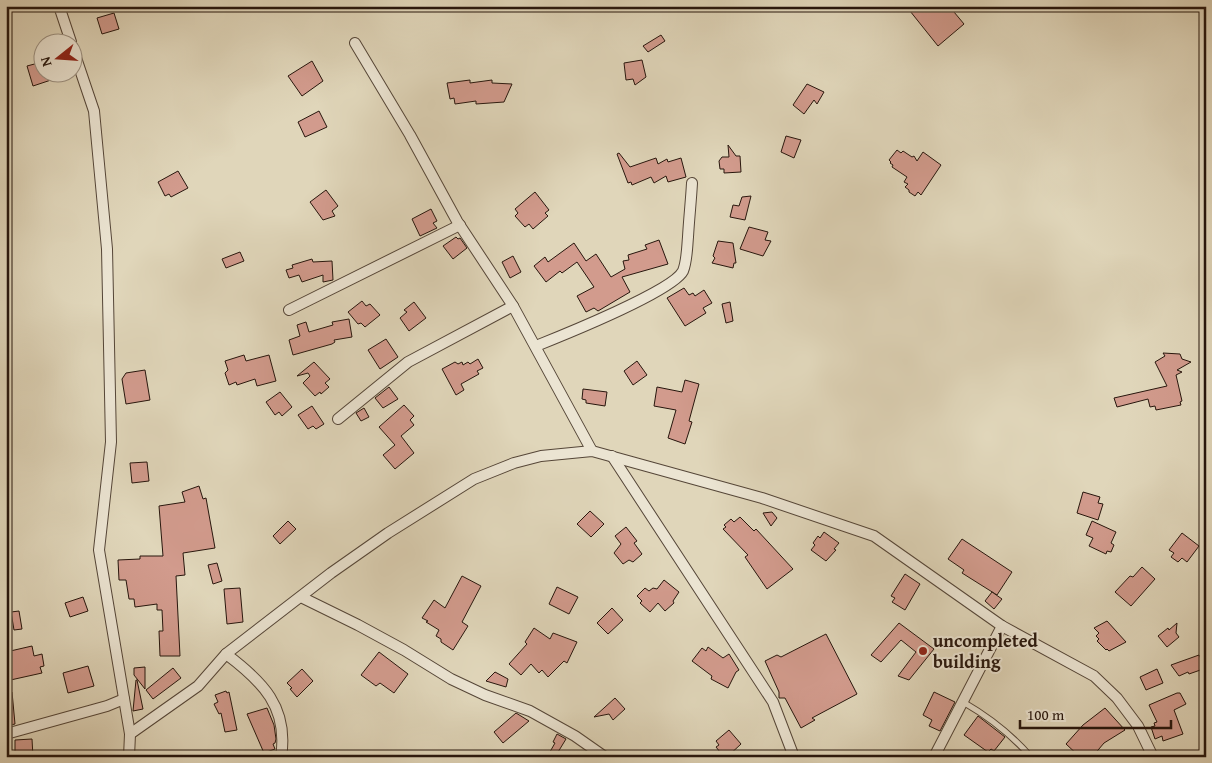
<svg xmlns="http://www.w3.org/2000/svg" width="1212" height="763" font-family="'Gentium Book Plus',serif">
<rect width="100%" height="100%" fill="#e0d6ba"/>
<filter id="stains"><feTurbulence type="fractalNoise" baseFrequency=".004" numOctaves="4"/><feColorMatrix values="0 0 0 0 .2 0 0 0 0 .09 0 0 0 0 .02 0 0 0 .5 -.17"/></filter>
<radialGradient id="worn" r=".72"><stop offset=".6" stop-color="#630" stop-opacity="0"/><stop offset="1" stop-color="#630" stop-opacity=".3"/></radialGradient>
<g fill="#d29b8d" stroke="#27160d">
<polygon points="906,6 949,6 964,24 938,46"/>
<polygon points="114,13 119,29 102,34 97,18"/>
<polygon points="661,35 665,41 648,52 643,46"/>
<polygon points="642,60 646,77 635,85 633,79 626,80 624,63"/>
<polygon points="312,61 323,81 302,96 288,76"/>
<polygon points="42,62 42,72 49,72 51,80 33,86 27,66"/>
<polygon points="470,80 470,83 492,80 492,83 512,84 504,102 476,104 476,101 455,104 454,98 450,99 447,83"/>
<polygon points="807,84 824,92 817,104 814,100 804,114 793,105"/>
<polygon points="319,111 327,127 305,137 298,122"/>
<polygon points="786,136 801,140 794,158 781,152"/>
<polygon points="728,145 736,156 740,156 741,172 724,173 724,169 720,169 719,161 722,157 729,157"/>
<polygon points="897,150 901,153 903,151 912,157 914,156 917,161 923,152 941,165 921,195 918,192 915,196 909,192 909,190 905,187 908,184 904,182 907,177 892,167 893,165 890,163 891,162 889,160"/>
<polygon points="619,153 630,167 656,158 658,164 667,159 668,162 681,158 686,177 668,182 666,176 654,183 651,177 632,185 631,182 628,183 617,154"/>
<polygon points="178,171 188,188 171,197 169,194 165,196 158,182"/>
<polygon points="326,190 338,206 332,211 335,216 323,220 310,202"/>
<polygon points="535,192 549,210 545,213 548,216 533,229 529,224 525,227 515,216 518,213 515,209"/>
<polygon points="751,196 745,220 730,217 733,205 739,206 742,197"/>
<polygon points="431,209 437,221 433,223 437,228 420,236 412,219"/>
<polygon points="749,227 768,232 765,240 771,241 763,256 740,249"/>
<polygon points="456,237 458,239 460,238 467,248 453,259 443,246"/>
<polygon points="659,240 668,264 622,277 630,292 598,311 594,308 586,312 577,296 594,287 577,262 562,273 560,271 546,282 534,266 545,257 548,262 574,243 586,261 596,254 611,277 625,269 623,261 629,260 628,255 647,249 645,245"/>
<polygon points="718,241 733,243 736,263 734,263 733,268 712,263 715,258 713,256"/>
<polygon points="240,252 244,261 226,268 222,259"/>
<polygon points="513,256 521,272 510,278 502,262"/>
<polygon points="312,259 313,262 332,261 333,280 323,282 323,275 302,282 299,275 289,278 286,270 293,268 292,265"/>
<polygon points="684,288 689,295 693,293 695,296 704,290 712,303 703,308 706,313 685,326 667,298"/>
<polygon points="362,301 366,306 370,304 380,315 365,327 361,323 358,324 348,312"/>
<polygon points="414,302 426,318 409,331 400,318 407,312 404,310"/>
<polygon points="730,302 733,321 726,323 722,304"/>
<polygon points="349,319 352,337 334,340 335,342 332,344 293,355 289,340 300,336 297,325 306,322 309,332 333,325 332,322"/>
<polygon points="386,339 398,357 380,369 368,350"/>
<polygon points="1163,353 1180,354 1182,359 1191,362 1177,370 1182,372 1176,375 1182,401 1180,402 1181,405 1156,410 1155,406 1150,407 1148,399 1117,407 1114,398 1167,386 1155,362 1165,356"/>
<polygon points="244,355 246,361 269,355 276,381 257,386 255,379 237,385 236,382 229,385 225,373 228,370 225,361"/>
<polygon points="478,359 483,368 477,371 479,374 461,384 464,390 456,395 442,369 455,362 458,364 462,362 463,365 468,362 470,364"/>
<polygon points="637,361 647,375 633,385 624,371"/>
<polygon points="314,362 330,379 325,383 329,387 321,394 320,392 315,396 303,383 310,376 308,373 297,376"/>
<polygon points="145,370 150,400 126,404 122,379 126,373"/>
<polygon points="685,380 699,384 689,421 692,422 685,444 668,438 676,410 654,406 657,387 682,392"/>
<polygon points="389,387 398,399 383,408 375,398"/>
<polygon points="583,389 607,392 605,406 586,403 586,400 582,399"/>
<polygon points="280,392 292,407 282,416 279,412 275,415 266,402"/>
<polygon points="404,405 414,416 410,420 414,425 401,436 414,453 395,469 383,455 395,445 379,427"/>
<polygon points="312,406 324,424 316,429 313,426 308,429 298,415"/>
<polygon points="364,408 369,417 361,421 356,413"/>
<polygon points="147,462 149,481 132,483 130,463"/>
<polygon points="199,486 203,499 206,498 215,548 183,553 185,575 176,576 180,656 160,656 159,631 163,631 162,610 157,610 157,604 135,607 134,599 129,599 126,580 119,580 118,560 140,559 140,556 163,556 159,506 185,502 182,492"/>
<polygon points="1083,492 1100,497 1098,503 1103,504 1098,520 1077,513"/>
<polygon points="590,511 604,524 591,537 577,524"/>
<polygon points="772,512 777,518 771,526 763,513"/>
<polygon points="740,517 754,531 756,529 793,569 767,589 745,557 748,555 723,529 726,527 724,525 731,519 734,522"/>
<polygon points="288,521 296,529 280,544 273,536"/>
<polygon points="1092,521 1116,532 1111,543 1114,545 1111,552 1107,551 1106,554 1089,546 1093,538 1086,535"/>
<polygon points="626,527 637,541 634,543 642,554 633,562 629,560 623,564 614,553 621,544 615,536"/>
<polygon points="824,532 839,543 834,549 836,550 826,561 811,550 815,545 813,543 818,536 820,538"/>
<polygon points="1182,533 1199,546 1187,562 1182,558 1178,562 1171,557 1174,553 1169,550"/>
<polygon points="962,539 1012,572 997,595 962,573 964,570 948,559"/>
<polygon points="217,563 222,581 213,584 208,565"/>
<polygon points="1142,567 1155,579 1131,606 1115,592 1130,576 1133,577"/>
<polygon points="905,574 920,584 905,610 892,602 895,598 891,596"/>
<polygon points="462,576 481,586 462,622 468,626 453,650 441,642 441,639 436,636 439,630 426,622 428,621 422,618 434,600 445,608"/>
<polygon points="664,580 679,592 673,601 674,603 665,611 658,603 650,612 640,603 642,601 637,596 645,588 649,591 653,588 657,589"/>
<polygon points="557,587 578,597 569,614 549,604"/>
<polygon points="240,588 243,622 227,624 224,589"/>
<polygon points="992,592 1002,599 994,609 985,601"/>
<polygon points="83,597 88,611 70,617 65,603"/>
<polygon points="612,608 623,620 608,634 597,623"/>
<polygon points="19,611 22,629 14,630 11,612"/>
<polygon points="1107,621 1126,642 1109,651 1107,649 1106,650 1097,641 1099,639 1096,636 1099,633 1094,628"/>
<polygon points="899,623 934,649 909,680 898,676 916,652 901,640 881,662 871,655"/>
<polygon points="1177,623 1176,633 1179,637 1167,647 1158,636 1168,628 1169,630"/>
<polygon points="534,628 550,639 553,633 577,642 567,663 564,661 548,677 542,670 539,673 531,664 521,675 509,664 527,644 525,642"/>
<polygon points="826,634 857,694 812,718 815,720 801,728 785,698 779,698 779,692 765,661 777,655 781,657"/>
<polygon points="32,646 34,656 42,654 44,666 40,667 42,673 6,681 6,652"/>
<polygon points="708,647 723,658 729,654 739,670 736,672 728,688 711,679 712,676 692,661 702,648 706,651"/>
<polygon points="379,652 408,674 394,693 380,683 376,686 361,675"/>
<polygon points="1199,655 1206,668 1189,674 1188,672 1179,676 1171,665"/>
<polygon points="88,666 94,686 68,693 63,673"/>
<polygon points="145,667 145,689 134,675 134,668"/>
<polygon points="173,668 181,678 153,699 146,690"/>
<polygon points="302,669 313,681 297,697 290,689 292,688 287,683"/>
<polygon points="1157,669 1163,683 1146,690 1140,677"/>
<polygon points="495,672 508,679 506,687 486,681"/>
<polygon points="136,680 137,680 143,709 133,711"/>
<polygon points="226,691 227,693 229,692 237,730 225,732 221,713 219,714 214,704 218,702 215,695"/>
<polygon points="6,692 12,692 15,724 6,726"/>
<polygon points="934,692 955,702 940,731 929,726 932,720 923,715"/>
<polygon points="1177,693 1180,693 1186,704 1174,710 1183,734 1163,741 1162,736 1155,739 1151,727 1155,726 1154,723 1157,722 1149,705"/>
<polygon points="615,698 625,709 613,720 609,714 594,717"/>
<polygon points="267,708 274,725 276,739 275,743 273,744 275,749 264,753 247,714"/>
<polygon points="1105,708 1125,730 1104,743 1093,756 1080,757 1066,744 1083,725"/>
<polygon points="516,713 529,721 503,743 494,732"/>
<polygon points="978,716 1005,737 994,751 991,749 988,752 964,735"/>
<polygon points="729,730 741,744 727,757 724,757 716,747 719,745 716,741"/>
<polygon points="557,734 566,739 555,757 547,757 555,743 553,742"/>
<polygon points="32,739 33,757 15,757 15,740"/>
</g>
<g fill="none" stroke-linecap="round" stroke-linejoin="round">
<g stroke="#554638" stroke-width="7">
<path id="service" d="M963,702C989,717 1011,734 1031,757"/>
</g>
<g stroke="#554638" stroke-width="12">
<g id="minor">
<polyline points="59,6 71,42"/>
<polyline points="355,43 410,135 457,221 513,306 592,451"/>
<polyline points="72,46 94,111 107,249 111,442 99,550 130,734 129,757"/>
<polyline points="289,310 460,225"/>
<path d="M536,346C561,336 673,291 683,271C687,261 687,248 688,237C689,219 691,201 692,183"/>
<polyline points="338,419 408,362 513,306"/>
<polyline points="612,456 773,702 794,757"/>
<polyline points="301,597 358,625 404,650 451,679 485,695 530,711 575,736 605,757"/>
<path d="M226,654C262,681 289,707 281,757"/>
<polyline points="6,734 107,706 124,699"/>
<polyline points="130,734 198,686 226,654 331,573 388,533 474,479 514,463 541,456 592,451 762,498 874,536 1002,626 1094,676 1117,698 1138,726 1153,757"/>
<polyline points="934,757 1002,626"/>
</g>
</g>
<use href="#service" stroke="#ebe4d2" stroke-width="5"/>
<use href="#minor" stroke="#ebe4d2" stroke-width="10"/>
</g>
<circle fill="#8f2418" stroke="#ebe4d2" stroke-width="2" cx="923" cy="651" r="5"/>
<g text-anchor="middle" stroke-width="4" stroke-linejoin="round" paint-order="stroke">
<g font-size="18" font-weight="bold" fill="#27160d" stroke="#ebe4d2" text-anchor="start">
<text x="933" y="647">uncompleted<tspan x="933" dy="21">building</tspan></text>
</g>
</g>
<rect width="1212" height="763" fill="none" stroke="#e0d6ba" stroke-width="25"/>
<rect x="8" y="8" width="1197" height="748" fill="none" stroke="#27160d" stroke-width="2.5"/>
<rect x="12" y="12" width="1187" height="738" fill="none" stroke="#27160d"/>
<g transform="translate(58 58) rotate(253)"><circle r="24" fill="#ebe4d2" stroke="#9d9283"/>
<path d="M0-4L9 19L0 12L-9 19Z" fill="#8f2418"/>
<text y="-8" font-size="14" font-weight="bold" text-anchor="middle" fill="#27160d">N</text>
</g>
<path d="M1020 720v8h151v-8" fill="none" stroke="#27160d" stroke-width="2.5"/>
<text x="1027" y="720" font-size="15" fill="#27160d" stroke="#ebe4d2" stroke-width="4" paint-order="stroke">100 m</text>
<rect width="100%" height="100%" filter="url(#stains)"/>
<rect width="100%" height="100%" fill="url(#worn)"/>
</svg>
